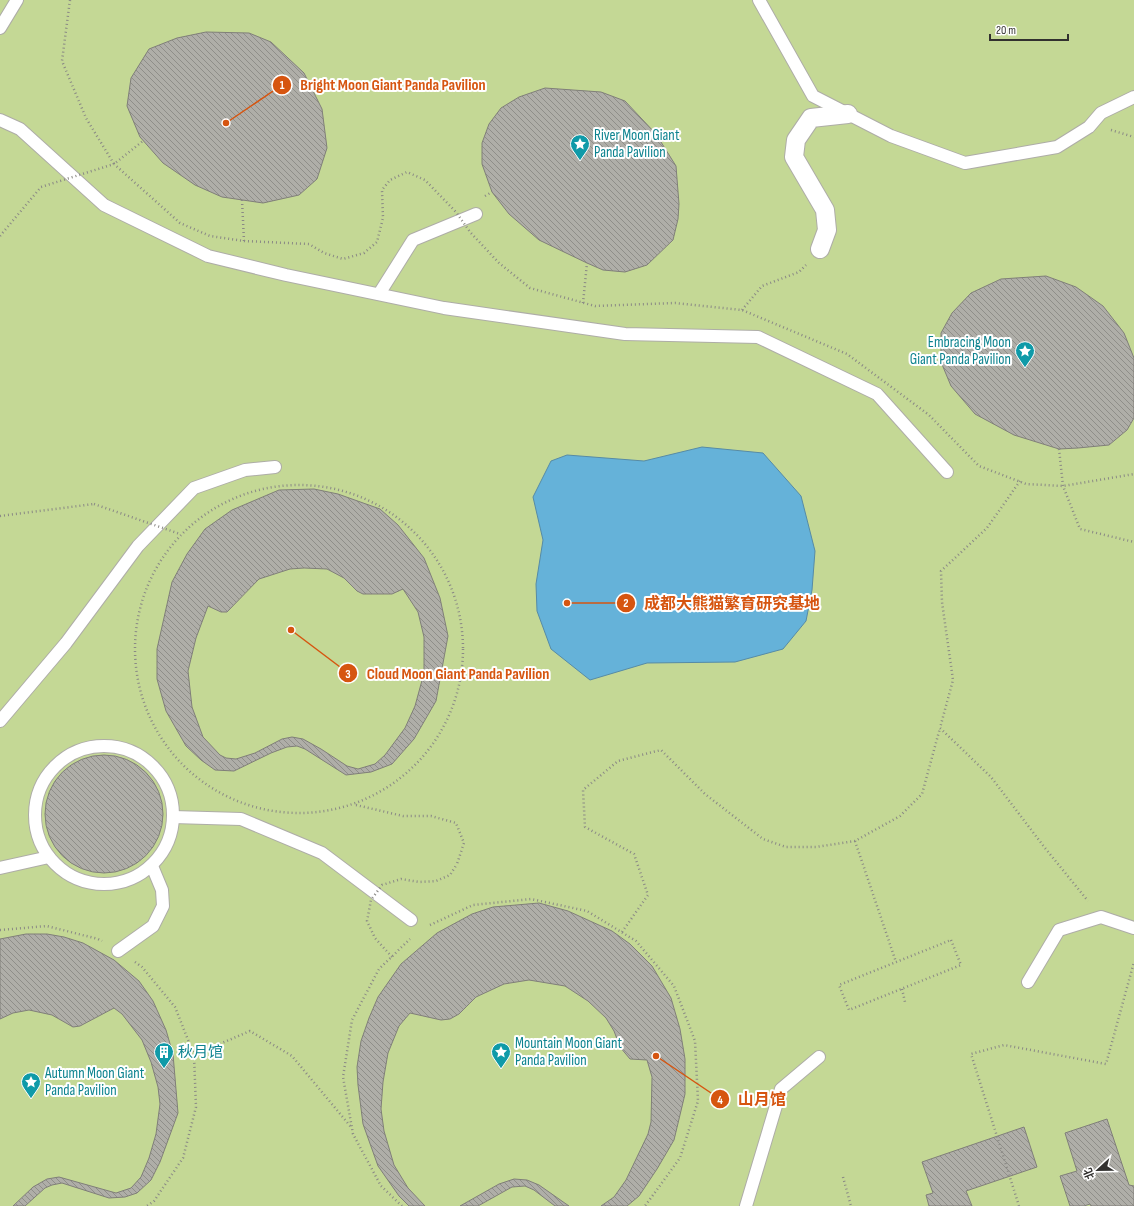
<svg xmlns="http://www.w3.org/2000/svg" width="1134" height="1206" font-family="'Sofia Sans Condensed','Noto Sans SC',sans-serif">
<defs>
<pattern id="building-back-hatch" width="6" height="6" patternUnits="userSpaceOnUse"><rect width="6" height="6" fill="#afaea8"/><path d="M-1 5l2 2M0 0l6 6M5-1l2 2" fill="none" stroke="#8f8e89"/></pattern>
</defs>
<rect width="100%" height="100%" fill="#e4e2dc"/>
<rect fill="#c4d895" x="0" y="0" width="1134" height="1206"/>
<polygon fill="#65b2d9" stroke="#568ba6" points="702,447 763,453 801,496 815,551 812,590 806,621 783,649 735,662 647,663 590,680 551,649 537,611 536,584 543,540 533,497 551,461 567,455 644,461"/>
<g fill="url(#building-back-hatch)" stroke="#807f79" fill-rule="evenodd">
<polygon points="206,32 249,33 271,42 304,73 322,109 327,148 317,179 299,195 263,203 222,197 195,185 163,163 140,137 127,106 131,78 149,49 177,38"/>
<polygon points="545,88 601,92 625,101 656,134 676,166 679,204 678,219 673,240 647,265 625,272 603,270 587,263 539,240 509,214 492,192 482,164 482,143 489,124 501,108 519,97"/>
<polygon points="1046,276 1076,287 1103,306 1124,333 1134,358 1134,418 1127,430 1109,445 1078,448 1059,449 1014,435 975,414 951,386 941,362 941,333 952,313 971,293 1001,279"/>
<path d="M314,489L338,494L380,509L398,525L424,558L440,598L448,636L436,701L414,739L392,764L371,772L346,775L305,749L297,746L287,747L271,753L234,771L215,770L201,760L186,746L166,711L157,679V649L172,582L187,554L205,529L232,510L279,490ZM304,568L327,569L344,578L357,591L363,594H392L403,589L418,612L424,637V673L415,706L405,728L385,755L375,764L358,769L347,766L321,749L303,739L292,737L282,739L255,753L236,759L226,758L220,755L203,737L192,707L188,671L196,638L208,606L221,612H227L259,579L290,569Z"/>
<circle cx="104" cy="814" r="59"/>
<polygon points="539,903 568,911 612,931 630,944 652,966 671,998 680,1029 685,1059 685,1094 674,1140 657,1169 639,1196 627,1206 601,1206 614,1197 626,1180 648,1134 651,1122 652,1077 647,1060 630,1059 620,1047 614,1031 606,1018 588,1001 565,986 529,980 504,984 476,997 459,1014 450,1019 441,1020 410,1013 399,1026 388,1053 383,1082 381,1109 384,1131 394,1165 408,1188 425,1206 409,1206 399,1196 378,1166 363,1124 358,1085 357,1067 361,1041 369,1018 378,997 401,964 437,933 472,914 493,907"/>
<polygon points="26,934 47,934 64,937 83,943 114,960 139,981 153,1001 166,1030 173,1054 178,1113 160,1162 151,1180 137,1193 125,1197 109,1198 62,1183 52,1185 45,1188 25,1206 13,1206 33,1187 47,1179 59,1177 116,1193 131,1188 141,1177 149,1158 156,1134 160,1104 158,1087 151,1062 142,1040 122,1014 114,1008 80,1026 73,1027 52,1015 29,1010 13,1013 0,1019 0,939"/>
<polygon points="1107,1119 1129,1185 1134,1186 1134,1206 1091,1206 1090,1204 1084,1206 1070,1206 1060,1176 1077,1171 1065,1133"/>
<polygon points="1024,1127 1037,1167 966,1191 972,1206 929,1206 926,1195 933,1193 922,1162"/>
<polygon points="514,1179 527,1180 539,1185 569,1206 555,1206 534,1190 525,1186 512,1187 478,1206 460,1206 499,1184"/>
</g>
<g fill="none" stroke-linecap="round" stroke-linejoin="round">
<g stroke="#aeada7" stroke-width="14">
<g id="service">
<polyline points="759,0 813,96 891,136 965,163 1057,147 1089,127 1101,113 1134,97"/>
<polyline points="0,28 17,0"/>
<polyline points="0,120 20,129 104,205 208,256 286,275 444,308 625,334 758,337 877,394 947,472"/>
<polyline points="379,294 413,240 476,214"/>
<polyline points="0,721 66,643 138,546 194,488 245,470 275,467"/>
<circle cx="104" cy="815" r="69"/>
<polyline points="173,817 241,819 322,853 411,920"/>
<polyline points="0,868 49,857"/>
<polyline points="118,951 153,926 163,906 162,890 152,866"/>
<polyline points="1028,982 1059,930 1101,917 1134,928"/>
<polyline points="746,1206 781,1089 819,1057"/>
</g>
</g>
<g stroke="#aeada7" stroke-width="20">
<polyline id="pedestrian" points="820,249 827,230 825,210 794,157 796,140 811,118 848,114"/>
</g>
<g stroke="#8a8985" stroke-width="2.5" stroke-dasharray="1 3" stroke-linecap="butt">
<polyline points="70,0 62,61 86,118 114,164 143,141"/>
<polyline points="1111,130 1134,137"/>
<polyline points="485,196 492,192"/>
<polyline points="242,200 244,241"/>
<polyline points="583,303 587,263"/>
<polyline points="742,310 762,286 799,272 806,265"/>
<polyline points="1059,449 1063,486 1080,529 1134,542"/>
<polyline points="1020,481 987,528 941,571 942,602 953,680 940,728 991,777 1045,848 1088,901"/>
<circle cx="299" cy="649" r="164"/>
<polyline points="0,516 94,504"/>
<polyline points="356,805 403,816 431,816 456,823 464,843 457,864"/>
<polyline points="855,841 896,962"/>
<polyline points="430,925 473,905 531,899 587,911 636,941 674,986 695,1041 698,1101 680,1158 645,1206"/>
<polyline points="0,930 47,926 98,939 102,941"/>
<polyline points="622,932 648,895 634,854 585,827 583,790 618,761 661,750 705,794 763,839 786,847 816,847 855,841 900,816 922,794 940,728"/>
<polygon points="951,940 961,965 849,1010 839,985"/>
<polyline points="135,962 142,967 175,1007 194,1055 196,1107 183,1158 154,1201 147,1206"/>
<polyline points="902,989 905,1002"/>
<polyline points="194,1055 250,1031 292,1056 351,1127"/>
<polyline points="843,1177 851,1206"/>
<polyline points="402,1206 381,1186 353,1134 343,1077 352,1020 379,969 410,939"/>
<polyline points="1019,1206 971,1054 1004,1045 1106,1064 1134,962"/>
</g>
<use href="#service" stroke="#fff" stroke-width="12"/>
<use href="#pedestrian" stroke="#fff" stroke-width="18"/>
<g stroke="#8a8985" stroke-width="2.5" stroke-dasharray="1 3" stroke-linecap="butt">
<polyline points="0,236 41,187 114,164 180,223 210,236 244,241 309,244 324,253 343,259 364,253 377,242 383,218 382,190 390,180 407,172 425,180 456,212 470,232 499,263 530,288 595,306 675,303 742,310 847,354 929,415 979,466 1026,484 1063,486 1134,474"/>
<polyline points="94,504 180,534"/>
<polyline points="392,957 375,938 367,921 371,900 382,885 401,879 419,882 436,881 450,875 457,864"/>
</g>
</g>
<defs>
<g id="sight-pin" transform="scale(1)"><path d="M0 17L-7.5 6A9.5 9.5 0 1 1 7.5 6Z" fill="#0f9aa8" stroke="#fff"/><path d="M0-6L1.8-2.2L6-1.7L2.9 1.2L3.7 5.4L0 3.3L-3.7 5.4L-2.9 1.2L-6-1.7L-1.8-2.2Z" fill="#fff"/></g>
<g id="building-pin" transform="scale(1)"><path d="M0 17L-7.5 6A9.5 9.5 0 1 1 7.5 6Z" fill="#0f9aa8" stroke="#fff"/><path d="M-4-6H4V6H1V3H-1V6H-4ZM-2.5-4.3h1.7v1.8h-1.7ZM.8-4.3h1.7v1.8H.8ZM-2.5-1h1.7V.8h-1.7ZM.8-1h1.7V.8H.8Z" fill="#fff"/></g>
</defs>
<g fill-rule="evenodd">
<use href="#sight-pin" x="580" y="144"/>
<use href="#sight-pin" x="1025" y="351"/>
<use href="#building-pin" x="164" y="1052"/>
<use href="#sight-pin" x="501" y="1052"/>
<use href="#sight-pin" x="31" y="1082"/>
</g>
<g text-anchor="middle" stroke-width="4" stroke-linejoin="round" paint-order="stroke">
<g font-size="15" fill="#0d838f" stroke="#fff" text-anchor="start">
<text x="594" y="140">River Moon Giant<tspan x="594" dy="17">Panda Pavilion</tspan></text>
<text x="1011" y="347" text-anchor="end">Embracing Moon<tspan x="1011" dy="17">Giant Panda Pavilion</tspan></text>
<text x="515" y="1048">Mountain Moon Giant<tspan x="515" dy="17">Panda Pavilion</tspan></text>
<text x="178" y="1057">秋月馆</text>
<text x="45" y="1078">Autumn Moon Giant<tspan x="45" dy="17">Panda Pavilion</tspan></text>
</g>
</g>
<path fill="none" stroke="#d65510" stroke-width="1.5" d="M226 123L282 85M567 603L626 603M291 630L348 673M656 1056L720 1099"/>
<g fill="#d65510" stroke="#fff" stroke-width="1.5">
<circle cx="226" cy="123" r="4"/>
<circle cx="567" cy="603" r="4"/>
<circle cx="291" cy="630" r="4"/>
<circle cx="656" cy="1056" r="4"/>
<circle cx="282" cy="85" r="10"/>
<circle cx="626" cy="603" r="10"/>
<circle cx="348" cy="673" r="10"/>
<circle cx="720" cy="1099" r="10"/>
</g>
<g font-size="12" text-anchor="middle" font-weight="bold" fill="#fff">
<text x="282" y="89">1</text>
<text x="626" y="607">2</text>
<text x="348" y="678">3</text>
<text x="720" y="1104">4</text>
</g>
<g font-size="16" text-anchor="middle" font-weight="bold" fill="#d65510" stroke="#fff" stroke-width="4" stroke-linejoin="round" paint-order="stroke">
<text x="393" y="90">Bright Moon Giant Panda Pavilion</text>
<text x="732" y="609">成都大熊猫繁育研究基地</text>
<text x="458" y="679">Cloud Moon Giant Panda Pavilion</text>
<text x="762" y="1105">山月馆</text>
</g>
<g transform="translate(1098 1170) rotate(248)" stroke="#ffffff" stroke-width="3" paint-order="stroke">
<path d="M0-3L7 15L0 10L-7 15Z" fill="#32312f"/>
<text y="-6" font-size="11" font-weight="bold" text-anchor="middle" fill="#32312f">北</text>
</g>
<path d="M990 34v6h78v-6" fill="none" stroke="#32312f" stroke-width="2"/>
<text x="996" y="34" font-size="12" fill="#32312f" stroke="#ffffff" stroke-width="3" paint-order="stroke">20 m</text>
</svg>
